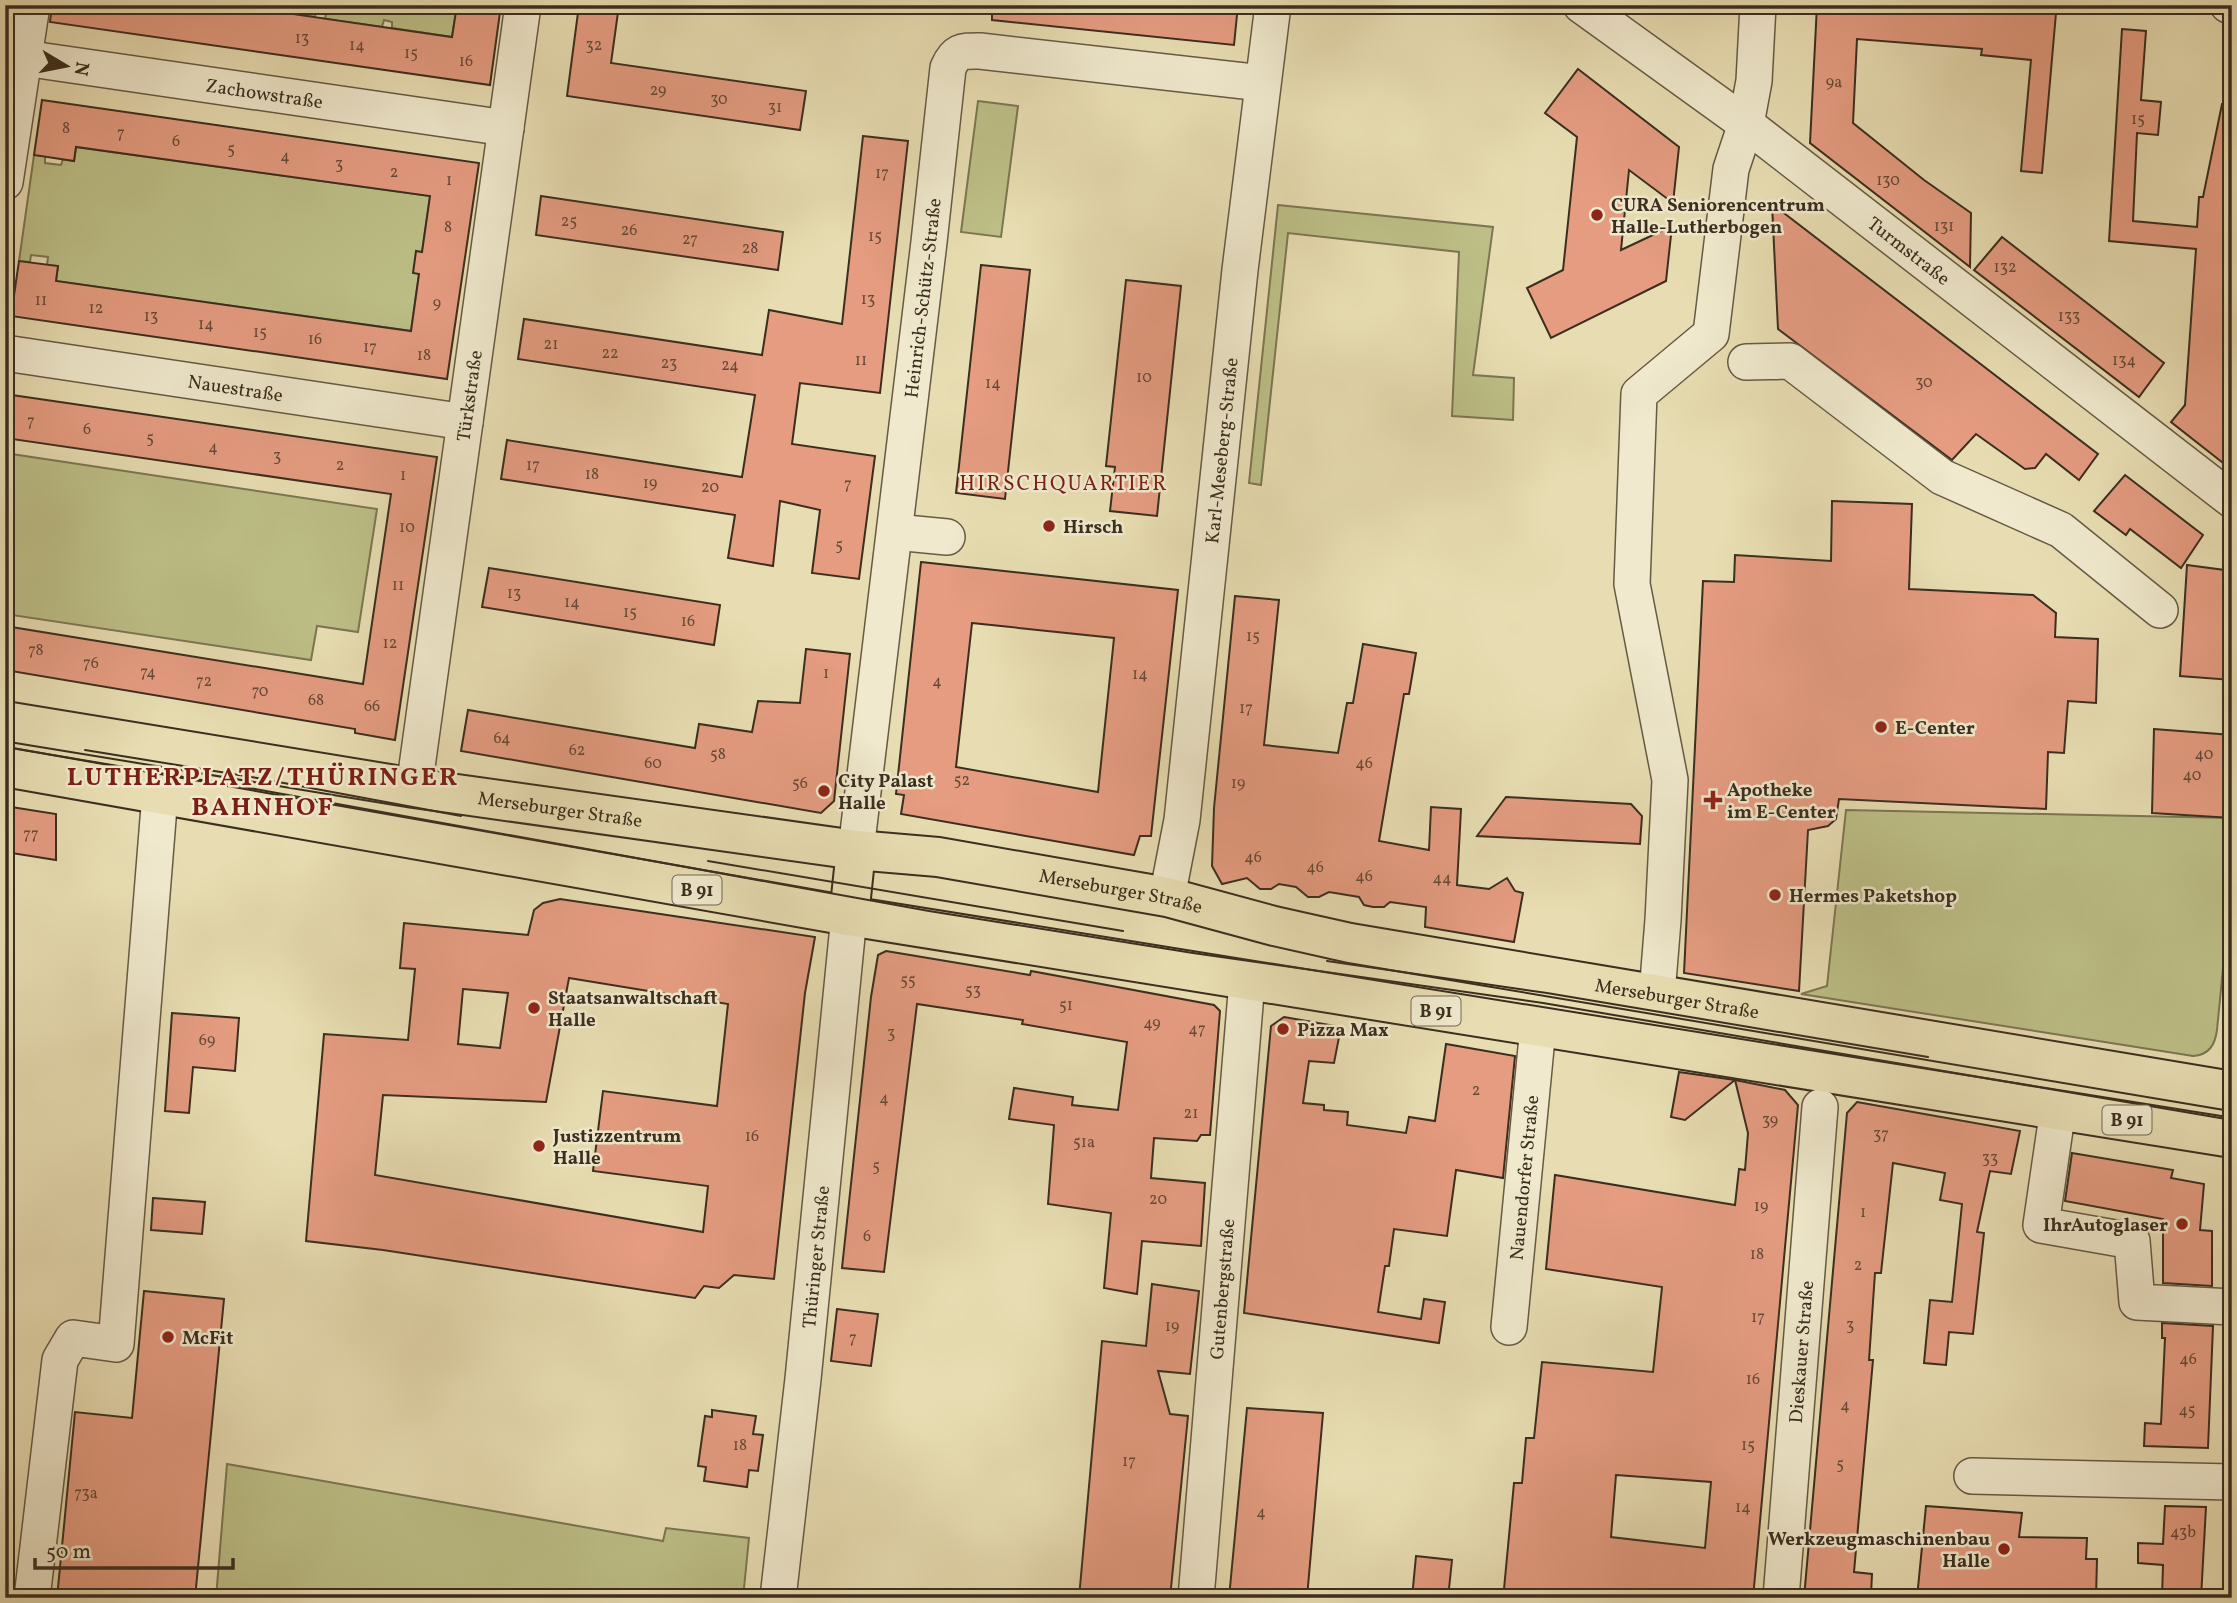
<svg xmlns="http://www.w3.org/2000/svg" width="2237" height="1603" font-family="Vollkorn,serif">
<rect width="100%" height="100%" fill="#e8ddb2"/>
<filter id="stains"><feTurbulence type="fractalNoise" baseFrequency=".00286" numOctaves="4"/><feColorMatrix values="0 0 0 0 .2 0 0 0 0 .09 0 0 0 0 .02 0 0 0 .5 -.17"/></filter>
<radialGradient id="worn" r=".72"><stop offset=".6" stop-color="#630" stop-opacity="0"/><stop offset="1" stop-color="#630" stop-opacity=".3"/></radialGradient>
<g fill="#bdbf87" stroke="#7c7653" stroke-width="2">
<polygon points="258,5 457,5 452,37 392,28 392,22 384,20 382,27 325,19 326,13 316,11 315,17 258,9"/>
<polygon points="978,101 1018,106 1001,237 961,232"/>
<polygon points="76,147 430,196 411,331 56,281 58,266 47,265 48,257 31,255 30,262 19,261 34,155 45,156 45,163 61,165 63,159 74,161"/>
<polygon points="1278,205 1493,227 1473,375 1514,378 1513,420 1452,416 1459,252 1288,233 1261,485 1249,483"/>
<polygon points="5,453 377,509 358,632 317,626 311,660 5,614"/>
<path d="M1846,810L2232,818V877L2217,1030C2215,1045 2209,1055 2193,1056L1801,994L1827,986Z"/>
<polygon points="227,1464 663,1541 666,1528 749,1538 743,1598 216,1598"/>
</g>
<g fill="#e59c81" stroke="#3b2e1f" stroke-width="2" fill-rule="evenodd">
<polygon points="52,5 258,5 258,9 452,37 457,5 501,5 490,85 50,22"/>
<polygon points="579,5 619,5 611,63 806,91 800,130 567,96"/>
<polygon points="992,5 1238,5 1234,45 992,20"/>
<polygon points="1817,5 1968,5 2056,13 2042,173 2021,171 2031,60 1981,55 1982,49 1857,39 1853,123 1924,180 1971,213 1970,267 1810,143"/>
<polygon points="2122,29 2146,31 2141,100 2161,102 2158,135 2137,133 2133,221 2197,227 2199,197 2203,197 2222,104 2232,105 2232,470 2171,422 2185,405 2196,249 2109,241"/>
<polygon points="1578,69 1679,147 1673,203 1629,170 1621,250 1672,226 1666,281 1551,338 1527,288 1563,270 1577,137 1545,113"/>
<polygon points="42,100 479,163 447,379 11,316 19,261 58,266 56,281 411,331 419,274 413,273 416,251 422,252 430,196 76,147 74,161 34,155"/>
<polygon points="863,136 908,141 880,393 800,383 792,444 875,456 859,579 812,573 820,510 780,501 773,566 728,558 735,515 501,479 507,440 742,477 755,395 518,359 524,319 762,355 769,310 842,324"/>
<polygon points="541,196 783,232 778,270 536,235"/>
<polygon points="1772,204 2098,454 2079,480 2046,454 2035,468 2025,469 1976,434 1952,460 1778,329"/>
<polygon points="2002,237 2164,363 2139,397 1974,270"/>
<polygon points="981,265 1030,270 1005,499 956,493"/>
<polygon points="1126,280 1181,286 1157,516 1110,511 1115,467 1106,466"/>
<polygon points="5,394 437,457 395,740 355,733 355,729 5,670 5,626 363,684 391,494 5,438"/>
<polygon points="2125,475 2203,535 2181,568 2130,529 2126,535 2094,511"/>
<polygon points="1832,501 1912,504 1909,589 2033,595 2056,613 2055,637 2098,639 2096,703 2068,701 2064,753 2048,752 2046,809 1839,799 1836,819 1828,826 1808,830 1799,991 1684,973 1703,581 1734,582 1735,555 1831,561"/>
<path d="M921,562L1178,590L1151,836H1140L1134,855L901,814L904,795L896,794ZM972,623L1114,638L1098,792L956,767Z"/>
<polygon points="2187,565 2232,571 2232,680 2180,676"/>
<polygon points="489,568 720,605 714,645 482,607"/>
<polygon points="1235,596 1279,600 1264,745 1338,753 1347,703 1353,703 1363,644 1416,653 1409,694 1404,694 1379,841 1429,850 1431,807 1461,809 1457,885 1489,889 1507,878 1515,891 1523,893 1514,942 1425,927 1426,907 1390,902 1384,907 1373,907 1364,905 1359,897 1329,892 1319,897 1308,897 1296,887 1279,884 1271,889 1260,889 1247,878 1222,884 1212,866 1214,808"/>
<polygon points="806,649 850,654 834,801 821,813 461,751 468,710 695,748 699,724 752,732 758,701 800,703"/>
<polygon points="2154,729 2232,735 2232,818 2152,813"/>
<polygon points="1506,797 1631,804 1642,816 1640,844 1477,836"/>
<polygon points="5,806 56,814 56,860 5,852"/>
<path d="M560,899L815,937L805,993L774,1279L734,1275L719,1288L704,1286L695,1298L383,1250L306,1241L324,1034L408,1040L415,969L400,968L404,923L528,935L534,910L543,903ZM569,978L728,1004L717,1106L603,1091L593,1171L708,1186L703,1232L375,1175L383,1095L546,1102ZM463,989L508,993L500,1048L458,1044Z"/>
<polygon points="886,951 1030,975 1031,971 1214,1005 1220,1011 1210,1135 1201,1135 1197,1141 1154,1138 1151,1178 1205,1183 1201,1246 1142,1241 1137,1294 1104,1288 1111,1213 1048,1204 1054,1125 1009,1119 1014,1088 1073,1097 1072,1105 1118,1110 1127,1042 1022,1024 1023,1020 917,1004 884,1272 842,1268 871,997 878,955"/>
<polygon points="172,1013 239,1018 235,1071 193,1067 189,1113 165,1111"/>
<polygon points="1284,1017 1341,1027 1334,1063 1309,1061 1303,1103 1324,1105 1324,1110 1348,1112 1347,1125 1406,1133 1409,1117 1435,1121 1446,1044 1515,1056 1503,1178 1456,1170 1447,1236 1394,1229 1389,1266 1385,1266 1378,1312 1421,1319 1424,1299 1445,1302 1439,1343 1244,1313 1271,1026"/>
<polygon points="1679,1072 1735,1080 1685,1120 1671,1117"/>
<path d="M1735,1080L1785,1090L1798,1105L1753,1598H1604L1504,1589L1514,1483H1522L1526,1438H1534L1542,1362L1653,1372L1662,1287L1546,1269L1555,1175L1735,1205L1739,1169L1745,1170L1748,1133ZM1616,1475L1711,1482L1705,1548L1611,1537Z"/>
<polygon points="1857,1102 2020,1131 2011,1174 1990,1171 1977,1232 1984,1233 1973,1334 1949,1332 1946,1365 1924,1363 1930,1300 1952,1302 1962,1204 1940,1200 1945,1173 1893,1163 1881,1273 1875,1273 1869,1360 1873,1360 1854,1572 1872,1574 1871,1595 1851,1593 1851,1598 1804,1598 1847,1113"/>
<polygon points="2072,1153 2173,1170 2171,1178 2204,1184 2200,1230 2212,1231 2212,1286 2163,1283 2163,1219 2065,1201"/>
<polygon points="153,1198 205,1202 202,1234 151,1230"/>
<polygon points="1152,1284 1199,1291 1190,1374 1158,1371 1170,1414 1188,1416 1170,1598 1079,1598 1102,1341 1146,1346"/>
<polygon points="144,1291 224,1299 195,1598 57,1598 75,1412 132,1418"/>
<polygon points="837,1309 878,1314 871,1366 831,1361"/>
<polygon points="2162,1323 2213,1326 2208,1448 2144,1446 2145,1423 2161,1424 2165,1338 2162,1338"/>
<polygon points="1247,1408 1323,1413 1307,1598 1229,1598"/>
<polygon points="712,1410 756,1416 753,1434 763,1435 758,1471 749,1470 747,1487 704,1481 706,1467 698,1466 705,1416 712,1417"/>
<polygon points="1926,1506 2022,1513 2019,1537 2087,1538 2086,1559 2097,1559 2096,1598 1917,1598"/>
<polygon points="2165,1506 2206,1507 2201,1598 2162,1598 2163,1565 2138,1563 2138,1543 2163,1544"/>
<polygon points="1416,1556 1452,1560 1448,1598 1412,1598"/>
</g>
<g fill="none" stroke-linecap="round" stroke-linejoin="round">
<g stroke="#665a44" stroke-width="38">
<g id="minor">
<path id="s1" d="M1581,5L1746,124L2232,500"/>
<polyline points="2228,5 2232,6"/>
<path id="s2" d="M24,58L506,128"/>
<polyline points="5,182 32,5"/>
<path id="s3" d="M5,353L465,422"/>
<polyline points="1746,362 1790,361 1942,477 2061,530 2160,610"/>
<polyline points="895,532 947,537"/>
<path id="s4" d="M414,788L523,5"/>
<path id="s5" d="M856,850L929,242L948,68C956,50 962,51 980,51L1262,83"/>
<path id="s6" d="M1167,897L1182,820L1240,270L1273,5"/>
<polyline points="1657,994 1663,920 1670,780 1632,584 1639,394 1711,334 1731,169 1746,124 1754,81 1758,5"/>
<polyline points="2058,1109 2041,1225 2132,1241 2137,1302 2232,1307"/>
<path id="s7" d="M1509,1327L1538,1027"/>
<polyline points="1972,1476 2232,1482"/>
<polyline points="32,1598 60,1360 73,1338 116,1344 160,794"/>
<path id="s8" d="M778,1598L803,1379L849,916"/>
<path id="s9" d="M1196,1598L1247,981"/>
<path id="s10" d="M1781,1598L1820,1107"/>
</g>
</g>
<g stroke="#3b2e1f" stroke-width="42">
<g id="major">
<path id="s11" d="M5,721L414,788L856,850L938,857L1167,897L1274,926L1350,943L2232,1091"/>
<polyline points="5,767 849,916 2232,1138"/>
<polyline points="849,916 856,850"/>
</g>
</g>
<use href="#minor" stroke="#f0e9cd" stroke-width="35"/>
<use href="#major" stroke="#e8ddb2" stroke-width="38"/>
<g stroke="#3b2e1f" stroke-width="2">
<polyline points="5,747 255,789 929,911 1193,953 1543,1003 2232,1120"/>
<polyline points="85,750 257,778 461,816"/>
<polyline points="708,861 1123,931"/>
<polyline points="1327,961 1547,993 1928,1057"/>
</g>
</g>
<g fill="#8f2418" stroke="#f0e9cd" stroke-width="2.5">
<circle cx="1597" cy="215" r="7"/>
<circle cx="1049" cy="526" r="7"/>
<circle cx="1881" cy="727" r="7"/>
<circle cx="824" cy="791" r="7"/>
<path d="M1709.5 789.5h7v7h7v7h-7v7h-7v-7h-7v-7h7z"/>
<circle cx="1775" cy="895" r="7"/>
<circle cx="534" cy="1008" r="7"/>
<circle cx="1283" cy="1029" r="7"/>
<circle cx="539" cy="1146" r="7"/>
<circle cx="2182" cy="1224" r="7"/>
<circle cx="168" cy="1337" r="7"/>
<circle cx="2004" cy="1549" r="7"/>
</g>
<g text-anchor="middle" stroke-width="5" stroke-linejoin="round" paint-order="stroke">
<g font-size="16" fill="#664a38">
<text x="302" y="43">13</text>
<text x="357" y="50">14</text>
<text x="594" y="50">32</text>
<text x="411" y="58">15</text>
<text x="466" y="66">16</text>
<text x="1834" y="87">9a</text>
<text x="658" y="95">29</text>
<text x="719" y="104">30</text>
<text x="775" y="112">31</text>
<text x="2138" y="124">15</text>
<text x="66" y="133">8</text>
<text x="121" y="138">7</text>
<text x="176" y="146">6</text>
<text x="231" y="154">5</text>
<text x="285" y="161">4</text>
<text x="339" y="169">3</text>
<text x="394" y="177">2</text>
<text x="882" y="178">17</text>
<text x="449" y="185">1</text>
<text x="1888" y="185">130</text>
<text x="569" y="226">25</text>
<text x="1944" y="231">131</text>
<text x="448" y="232">8</text>
<text x="629" y="235">26</text>
<text x="875" y="241">15</text>
<text x="690" y="244">27</text>
<text x="750" y="253">28</text>
<text x="2005" y="272">132</text>
<text x="868" y="304">13</text>
<text x="41" y="305">11</text>
<text x="437" y="308">9</text>
<text x="96" y="313">12</text>
<text x="151" y="321">13</text>
<text x="2069" y="321">133</text>
<text x="206" y="329">14</text>
<text x="260" y="337">15</text>
<text x="315" y="344">16</text>
<text x="551" y="349">21</text>
<text x="370" y="352">17</text>
<text x="610" y="358">22</text>
<text x="424" y="360">18</text>
<text x="861" y="365">11</text>
<text x="2124" y="365">134</text>
<text x="669" y="368">23</text>
<text x="730" y="370">24</text>
<text x="1144" y="382">10</text>
<text x="1924" y="387">30</text>
<text x="993" y="388">14</text>
<text x="31" y="426">7</text>
<text x="87" y="434">6</text>
<text x="150" y="443">5</text>
<text x="213" y="452">4</text>
<text x="277" y="461">3</text>
<text x="340" y="470">2</text>
<text x="533" y="470">17</text>
<text x="592" y="479">18</text>
<text x="403" y="480">1</text>
<text x="650" y="488">19</text>
<text x="848" y="489">7</text>
<text x="710" y="492">20</text>
<text x="407" y="532">10</text>
<text x="839" y="550">5</text>
<text x="398" y="590">11</text>
<text x="514" y="598">13</text>
<text x="572" y="607">14</text>
<text x="630" y="617">15</text>
<text x="688" y="626">16</text>
<text x="1253" y="641">15</text>
<text x="390" y="648">12</text>
<text x="36" y="655">78</text>
<text x="91" y="668">76</text>
<text x="148" y="677">74</text>
<text x="826" y="678">1</text>
<text x="1140" y="679">14</text>
<text x="204" y="686">72</text>
<text x="937" y="686">4</text>
<text x="260" y="696">70</text>
<text x="316" y="705">68</text>
<text x="372" y="711">66</text>
<text x="1246" y="713">17</text>
<text x="502" y="743">64</text>
<text x="577" y="755">62</text>
<text x="718" y="759">58</text>
<text x="2204" y="759">40</text>
<text x="653" y="768">60</text>
<text x="1364" y="768">46</text>
<text x="2192" y="780">40</text>
<text x="962" y="785">52</text>
<text x="800" y="788">56</text>
<text x="1238" y="788">19</text>
<text x="31" y="839">77</text>
<text x="1253" y="862">46</text>
<text x="1315" y="872">46</text>
<text x="1364" y="881">46</text>
<text x="1442" y="883">44</text>
<text x="908" y="985">55</text>
<text x="973" y="995">53</text>
<text x="1066" y="1010">51</text>
<text x="1152" y="1028">49</text>
<text x="1197" y="1034">47</text>
<text x="891" y="1038">3</text>
<text x="207" y="1045">69</text>
<text x="1476" y="1095">2</text>
<text x="884" y="1103">4</text>
<text x="1191" y="1118">21</text>
<text x="1770" y="1125">39</text>
<text x="1881" y="1139">37</text>
<text x="752" y="1141">16</text>
<text x="1084" y="1147">51a</text>
<text x="1990" y="1163">33</text>
<text x="876" y="1171">5</text>
<text x="1158" y="1204">20</text>
<text x="1761" y="1211">19</text>
<text x="1863" y="1217">1</text>
<text x="867" y="1241">6</text>
<text x="1757" y="1259">18</text>
<text x="1858" y="1270">2</text>
<text x="1758" y="1322">17</text>
<text x="1850" y="1330">3</text>
<text x="1172" y="1331">19</text>
<text x="853" y="1343">7</text>
<text x="2188" y="1364">46</text>
<text x="1753" y="1384">16</text>
<text x="1845" y="1410">4</text>
<text x="2187" y="1415">45</text>
<text x="740" y="1450">18</text>
<text x="1748" y="1450">15</text>
<text x="1129" y="1466">17</text>
<text x="1840" y="1469">5</text>
<text x="86" y="1498">73a</text>
<text x="1743" y="1512">14</text>
<text x="1261" y="1517">4</text>
<text x="2183" y="1537">43b</text>
</g>
<g fill="#f0e9cd" stroke="#716653" stroke-width="2">
<rect x="672.5" y="875.5" width="49" height="29" rx="5"/>
<rect x="1411.5" y="996.5" width="49" height="29" rx="5"/>
<rect x="2102.5" y="1105.5" width="49" height="29" rx="5"/>
</g>
<g font-size="18" font-weight="bold" fill="#3b2e1f">
<text x="697" y="896">B 91</text>
<text x="1436" y="1017">B 91</text>
<text x="2127" y="1126">B 91</text>
</g>
<g font-size="19" fill="#3b2e1f" stroke="#f0e9cd">
<text dy="7" stroke="none"><textPath href="#s2" startOffset="243">Zachowstraße</textPath></text>
<text dy="7" stroke="none"><textPath href="#s1" startOffset="410">Turmstraße</textPath></text>
<text dy="7" stroke="none"><textPath href="#s5" startOffset="556">Heinrich-Schütz-Straße</textPath></text>
<text dy="7" stroke="none"><textPath href="#s3" startOffset="233">Nauestraße</textPath></text>
<text dy="7" stroke="none"><textPath href="#s4" startOffset="396">Türkstraße</textPath></text>
<text dy="7" stroke="none"><textPath href="#s6" startOffset="450">Karl-Meseberg-Straße</textPath></text>
<text dy="7" stroke="none"><textPath href="#s11" startOffset="562">Merseburger Straße</textPath></text>
<text dy="7" stroke="none"><textPath href="#s11" startOffset="1129">Merseburger Straße</textPath></text>
<text dy="7" stroke="none"><textPath href="#s11" startOffset="1696">Merseburger Straße</textPath></text>
<text dy="7" stroke="none"><textPath href="#s7" startOffset="150">Nauendorfer Straße</textPath></text>
<text dy="7" stroke="none"><textPath href="#s8" startOffset="343">Thüringer Straße</textPath></text>
<text dy="7" stroke="none"><textPath href="#s9" startOffset="310">Gutenbergstraße</textPath></text>
<text dy="7" stroke="none"><textPath href="#s10" startOffset="247">Dieskauer Straße</textPath></text>
</g>
<g font-size="19" font-weight="bold" fill="#3b2e1f" stroke="#f0e9cd" text-anchor="start">
<text x="1611" y="211">CURA Seniorencentrum<tspan x="1611" dy="22">Halle-Lutherbogen</tspan></text>
<text x="1063" y="533">Hirsch</text>
<text x="1895" y="734">E-Center</text>
<text x="838" y="787">City Palast<tspan x="838" dy="22">Halle</tspan></text>
<text x="1727" y="796">Apotheke<tspan x="1727" dy="22">im E-Center</tspan></text>
<text x="1789" y="902">Hermes Paketshop</text>
<text x="548" y="1004">Staatsanwaltschaft<tspan x="548" dy="22">Halle</tspan></text>
<text x="1297" y="1036">Pizza Max</text>
<text x="553" y="1142">Justizzentrum<tspan x="553" dy="22">Halle</tspan></text>
<text x="2168" y="1231" text-anchor="end">IhrAutoglaser</text>
<text x="182" y="1344">McFit</text>
<text x="1990" y="1545" text-anchor="end">Werkzeugmaschinenbau<tspan x="1990" dy="22">Halle</tspan></text>
</g>
<g font-size="21" letter-spacing="2" fill="#7a1f14" stroke="#f0e9cd">
<text x="1064" y="490">HIRSCHQUARTIER</text>
</g>
<g font-size="26" font-weight="bold" letter-spacing="2" fill="#7a1f14" stroke="#f0e9cd">
<text x="263" y="785">LUTHERPLATZ/THÜRINGER<tspan x="263" dy="30">BAHNHOF</tspan></text>
</g>
</g>
<rect width="2237" height="1603" fill="none" stroke="#e8ddb2" stroke-width="28"/>
<rect x="7" y="7" width="2223" height="1589" fill="none" stroke="#3b2e1f" stroke-width="3.5"/>
<rect x="14" y="14" width="2209" height="1575" fill="none" stroke="#3b2e1f" stroke-width="2"/>
<g transform="translate(66 66) rotate(100)" stroke="#f0e9cd" stroke-width="5" paint-order="stroke">
<path d="M0-5L12 26L0 18L-12 26Z" fill="#3b2e1f"/>
<text y="-10" font-size="19" font-weight="bold" text-anchor="middle" fill="#3b2e1f">N</text>
</g>
<path d="M35 1558v10h198v-10" fill="none" stroke="#3b2e1f" stroke-width="3.5"/>
<text x="46" y="1558" font-size="21" fill="#3b2e1f" stroke="#f0e9cd" stroke-width="5" paint-order="stroke">50 m</text>
<rect width="100%" height="100%" filter="url(#stains)"/>
<rect width="100%" height="100%" fill="url(#worn)"/>
</svg>
